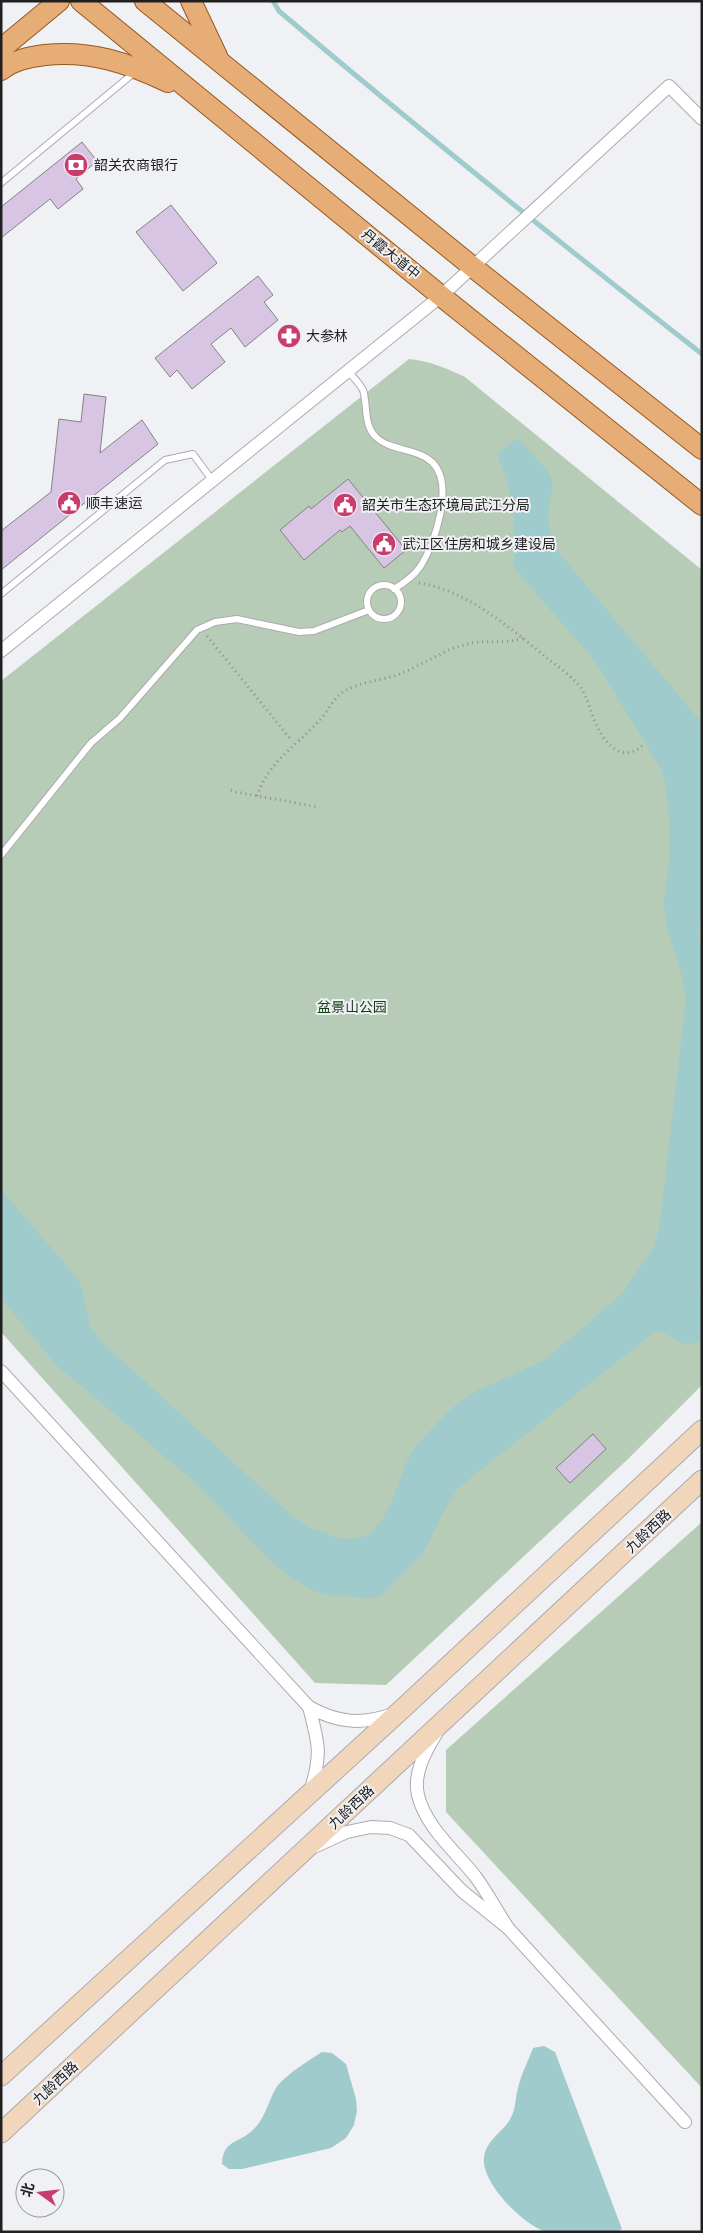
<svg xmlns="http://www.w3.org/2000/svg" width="703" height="2233" font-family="Rubik,'Noto Sans SC',sans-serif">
<rect width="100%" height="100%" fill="#f0f1f4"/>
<g fill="#b6ccb6">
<path d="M409,359C430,361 446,368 465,377L702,570V1385L628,1459L386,1685L315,1683L1,1332V681Z"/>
<polygon points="702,1522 702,2088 446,1812 446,1750"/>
</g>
<g fill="#9fcbcd">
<path d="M518,438L547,470L553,482L548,515L550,532L554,547L702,723V909L698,931L702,953V1278L699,1294L702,1295V1339C680,1353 674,1333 656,1331L458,1488L445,1509L423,1554L382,1595L371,1598L327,1595L314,1591L294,1580L276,1566L190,1478L55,1364L1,1298V1190L70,1269L82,1287L90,1326L103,1343L290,1514L311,1528L342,1539L359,1538L372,1532L381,1521L389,1508L409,1456L418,1443L452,1408L476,1391L543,1361L582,1329L621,1294L651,1252L659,1230L684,1016C685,1008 686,1000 685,993C681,964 667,937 664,908C663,896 667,882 668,870C671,841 670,800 662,771L595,661L514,568V518L509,488L497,454Z"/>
<path d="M544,2046L555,2052L622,2229L617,2232C603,2232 555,2233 544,2231C522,2224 481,2182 484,2158C486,2142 498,2135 507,2124C517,2110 514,2103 518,2088C521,2075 528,2061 533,2048Z"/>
<path d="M322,2052L332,2053L346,2064L356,2099L357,2111L354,2125L346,2138L331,2148L242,2169H229L222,2164C223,2139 239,2144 254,2129C265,2118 268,2102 276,2088C285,2075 308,2061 322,2052Z"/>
</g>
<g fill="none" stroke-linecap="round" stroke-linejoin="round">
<path stroke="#9fcbcd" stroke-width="5" d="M273,1L279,11C417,128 559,242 702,354"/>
</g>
<g fill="#d8c5e4" stroke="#848285">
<polygon points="82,142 97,161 76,179 83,189 58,209 50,199 1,238 1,207"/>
<polygon points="171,205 217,263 183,291 136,232"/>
<polygon points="258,276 273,295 264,302 278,320 245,347 231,328 211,344 225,362 192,389 177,370 170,377 155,358"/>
<polygon points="84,394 106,397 100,453 142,420 158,444 1,570 1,531 51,492 59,419 81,422"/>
<polygon points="348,479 406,550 384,568 350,526 342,532 340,530 304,560 280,530 309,506 311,509"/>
<polygon points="593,1434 606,1449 570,1483 556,1468"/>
</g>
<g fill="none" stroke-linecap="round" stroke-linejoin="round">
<g stroke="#ababaf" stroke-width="8">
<g id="lane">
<polyline points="1,183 135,72"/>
<path d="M349,372C353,377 360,384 363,390C368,405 363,425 376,437C390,451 417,448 432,462C455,484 435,544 420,567C413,577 404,583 394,589"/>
<circle cx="384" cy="602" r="17"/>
<polyline points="1,594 165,460 193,454 212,480"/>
<polyline points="1,855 91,743 120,718 197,630 215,622 237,619 299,632 314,631 369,610"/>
</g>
</g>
<g stroke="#ababaf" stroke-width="14">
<g id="street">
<polyline points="1,651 441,296 669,86 702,119"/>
<polyline points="1,1371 309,1707"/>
<path d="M310,1792C322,1755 319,1744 309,1707C338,1723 362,1725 393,1714"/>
<path d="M314,1847L347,1832L371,1827L390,1828L409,1835L462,1891L508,1928C497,1911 487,1892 475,1876C455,1851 425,1826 418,1795C413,1774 425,1752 436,1734"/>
<polyline points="508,1928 685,2122"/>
</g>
</g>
<g stroke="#ababaf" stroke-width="21">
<g id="secondary">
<polyline points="1,2076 400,1711 702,1430"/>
<polyline points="1,2133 702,1480"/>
</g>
</g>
<g stroke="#96581e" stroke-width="22">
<g id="primary">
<polyline points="81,1 441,296 702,505"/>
<polyline points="145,1 474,268 702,449"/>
<polyline points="191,1 217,56"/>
<polyline points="1,49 59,1"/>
<path d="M1,70C14,60 29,57 45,55C90,50 128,63 168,82"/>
</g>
</g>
<g stroke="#8f8f91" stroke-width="3" stroke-dasharray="1 4" stroke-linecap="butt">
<path d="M419,583C468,591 509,627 547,658C558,667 572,676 581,688C592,706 594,731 611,746C622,756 634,754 644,744"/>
<polyline points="207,636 292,741"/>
<polyline points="231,790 236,792 318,807"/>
<path d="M257,796C269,761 295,747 319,721C328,712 333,698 343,692C358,682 380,681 397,675C421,666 443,650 467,644C486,639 504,645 523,638"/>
</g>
<use href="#lane" stroke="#fff" stroke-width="6"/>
<use href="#street" stroke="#fff" stroke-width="12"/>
<use href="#secondary" stroke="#f2d6bb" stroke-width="19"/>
<use href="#primary" stroke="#e6ad77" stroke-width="20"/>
</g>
<defs>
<g id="bank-disc" transform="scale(1.25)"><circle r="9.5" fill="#c93d6e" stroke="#f0f1f4"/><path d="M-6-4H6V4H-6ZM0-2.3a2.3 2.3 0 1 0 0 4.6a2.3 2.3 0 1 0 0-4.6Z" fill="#fff"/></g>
<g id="pharmacy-disc" transform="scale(1.25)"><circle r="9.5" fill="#c93d6e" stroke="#f0f1f4"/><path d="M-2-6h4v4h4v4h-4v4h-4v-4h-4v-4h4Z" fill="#fff"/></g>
<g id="civic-disc" transform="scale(1.25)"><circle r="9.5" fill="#c93d6e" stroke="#f0f1f4"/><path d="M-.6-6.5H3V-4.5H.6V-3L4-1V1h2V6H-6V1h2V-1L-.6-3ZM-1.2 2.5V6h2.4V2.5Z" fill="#fff"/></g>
</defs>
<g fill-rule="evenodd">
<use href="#bank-disc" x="76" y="165"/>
<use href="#pharmacy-disc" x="289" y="336"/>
<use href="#civic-disc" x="69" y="503"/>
<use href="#civic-disc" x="345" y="505"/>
<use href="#civic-disc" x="384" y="544"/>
</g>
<g text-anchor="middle" stroke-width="4" stroke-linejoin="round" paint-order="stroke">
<g font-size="14" fill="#202021" stroke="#f0f1f4" text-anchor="start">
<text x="94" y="170">韶关农商银行</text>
<text x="306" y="341">大参林</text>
<text x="86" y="508">顺丰速运</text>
<text x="362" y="510">韶关市生态环境局武江分局</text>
<text x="402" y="549">武江区住房和城乡建设局</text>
</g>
<g font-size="14" fill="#202021" stroke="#f0f1f4">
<text transform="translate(391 254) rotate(39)" y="5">丹霞大道中</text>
<text transform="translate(648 1531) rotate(-43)" y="5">九龄西路</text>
<text transform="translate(351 1807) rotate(-43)" y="5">九龄西路</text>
<text transform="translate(55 2083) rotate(-43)" y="5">九龄西路</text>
</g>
<g font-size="14" fill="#153d19" stroke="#f0f1f4">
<text x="352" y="1012">盆景山公园</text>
</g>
</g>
<rect width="703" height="2233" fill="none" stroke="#202021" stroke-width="5"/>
<g transform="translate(40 2193) rotate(285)"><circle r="24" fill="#f0f1f4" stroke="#9d9da0"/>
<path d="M0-4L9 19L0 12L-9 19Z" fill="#c93d6e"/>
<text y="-8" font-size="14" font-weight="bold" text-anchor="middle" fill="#202021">北</text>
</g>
</svg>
